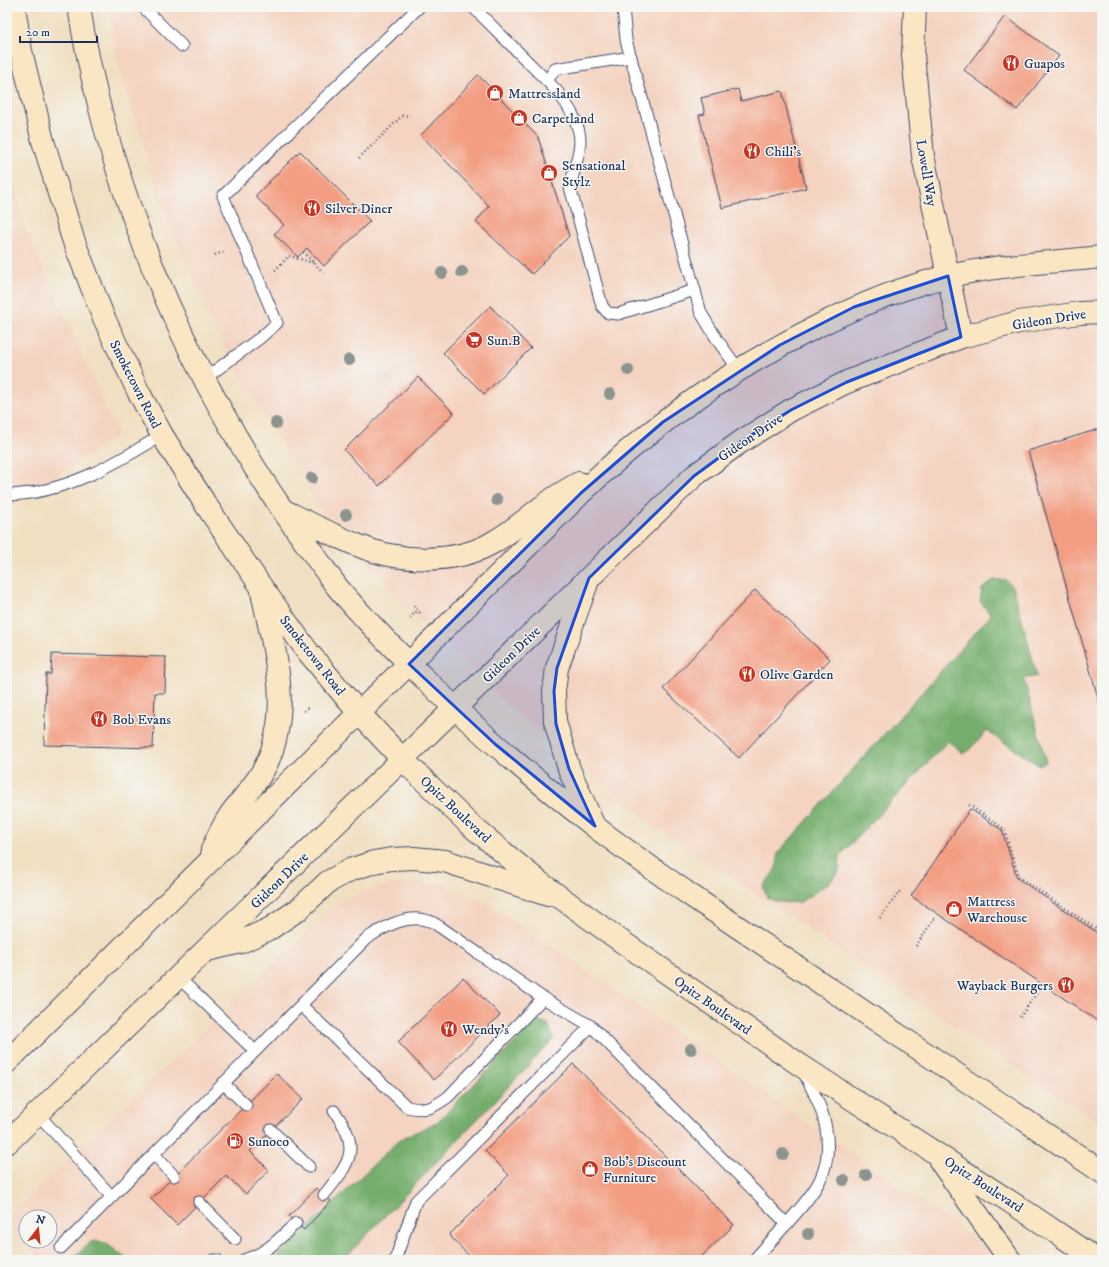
<svg xmlns="http://www.w3.org/2000/svg" width="1109" height="1267" font-family="'IM FELL DW Pica',serif">
<rect width="100%" height="100%" fill="#f6f6f2"/>
<filter id="ink" filterUnits="userSpaceOnUse"><feTurbulence type="fractalNoise" baseFrequency=".025" numOctaves="2"/><feDisplacementMap in="SourceGraphic" scale="8" xChannelSelector="R" yChannelSelector="G"/><feConvolveMatrix kernelMatrix="1 2 1 2 8 2 1 2 1" color-interpolation-filters="sRGB"/></filter>
<filter id="wash" filterUnits="userSpaceOnUse"><feTurbulence type="fractalNoise" baseFrequency=".012" numOctaves="4" result="noise"/><feDisplacementMap in="SourceGraphic" scale="16" xChannelSelector="R" yChannelSelector="G"/><feGaussianBlur stdDeviation="0.9" result="paint"/><feColorMatrix in="noise" values="0 0 0 0 0 0 0 0 0 0 0 0 0 0 0 0 0 1.4 0 .05"/><feComposite in="paint" operator="in"/></filter>
<g filter="url(#wash)">
<rect width="100%" height="100%" fill="#f1dfc1"/>
<g fill="#f4d3c0" fill-rule="evenodd">
<polygon points="109,7 1102,7 1102,1124 1055,1094 650,823 510,707 417,617 317,504 214,328 158,195 116,56"/>
<polygon points="7,147 24,225 118,435 7,510"/>
<path d="M440,883L487,903L785,1107L1005,1260H38L7,1222V1218L248,988L342,900L391,884ZM26,1217H50V1241H26Z"/>
</g>
<g fill="#75ae6c" stroke="#486e65">
<path d="M993,580H1006L1013,587L1037,676L1024,679L1046,762L1038,765L987,731L967,752L963,753L948,741L840,856L839,871L830,882L799,903L779,902L767,898L763,886C772,875 779,868 778,853L991,615L980,601L982,589Z"/>
<polygon points="537,1020 548,1024 554,1039 343,1260 274,1260 399,1140 437,1122"/>
<polygon points="92,1241 106,1243 128,1260 71,1260"/>
</g>
<g id="blocks">
<g fill="#f39e82">
<polygon points="1005,16 1059,56 1017,110 964,70"/>
<polygon points="478,75 538,137 569,236 532,274 476,222 489,206 421,135"/>
<polygon points="738,89 741,101 782,91 806,188 722,208 699,115 705,114 701,98"/>
<polygon points="300,151 370,221 324,266 307,248 298,257 274,234 284,225 255,196"/>
<polygon points="490,306 531,348 484,394 443,353"/>
<polygon points="418,377 454,413 379,486 344,450"/>
<polygon points="1102,428 1102,712 1028,451"/>
<polygon points="755,590 830,659 739,758 663,689"/>
<polygon points="52,654 166,657 165,693 155,693 153,748 44,745 46,674 51,674"/>
<polygon points="970,809 1002,830 1017,878 1102,936 1102,1024 911,896"/>
<polygon points="463,978 500,1015 434,1080 398,1042"/>
<polygon points="573,1064 734,1225 698,1260 473,1260 449,1235 509,1175 485,1151"/>
<polygon points="277,1074 303,1099 250,1151 269,1170 246,1194 226,1176 177,1225 151,1199"/>
<polygon points="316,1188 331,1201 304,1230 289,1216"/>
</g>
</g>
</g>
<g filter="url(#ink)">
<use href="#blocks" fill-opacity="0" stroke="#3b496d" stroke-width="1"/>
<g fill="none" stroke-linecap="round" stroke-linejoin="round">
<g stroke="#3b496d" stroke-width="13">
<g id="lane">
<polyline points="143,7 182,46"/>
<path d="M473,7L556,90C569,106 584,128 579,150C577,162 573,174 570,187L602,306L608,313L618,314L695,290"/>
<polyline points="623,7 626,40 701,313 718,341 739,370"/>
<polyline points="547,81 555,69 631,57"/>
<polyline points="204,379 260,338 277,323 223,196 419,7"/>
<path d="M7,495C64,494 115,464 162,435"/>
<polyline points="179,978 255,1051"/>
<path d="M301,1005L407,1107C427,1111 431,1109 448,1097L543,998"/>
<polyline points="223,1083 246,1105"/>
<polyline points="38,1114 112,1197"/>
<polyline points="271,1130 309,1167"/>
<polyline points="154,1154 174,1176"/>
<path d="M324,1195C350,1163 362,1148 334,1111"/>
<polyline points="199,1202 235,1239"/>
<path d="M61,1248L367,938C385,927 407,913 429,921C433,922 437,925 440,927L543,998L591,1026L787,1224"/>
<polyline points="214,1260 217,1260"/>
<path d="M244,1260C267,1253 279,1239 296,1223"/>
<polyline points="395,1260 416,1201 591,1026"/>
<path d="M754,1260C766,1246 779,1233 791,1219C816,1191 833,1170 826,1129C823,1109 813,1091 804,1073"/>
</g>
</g>
<g stroke="#3b496d" stroke-width="24">
<g id="secondary">
<polyline points="14,7 21,51 43,141 73,239 103,316 138,391 162,435 206,505 260,585 308,652 359,713 403,760 469,824 539,882 621,941 800,1065 1029,1214 1097,1260"/>
<path d="M79,7C104,168 169,329 255,468C274,498 294,527 315,556C323,567 330,578 338,588C366,621 397,652 428,682C480,733 536,781 594,826C628,852 664,877 699,901L1102,1172"/>
<polyline points="915,7 913,55 923,156 961,337"/>
<path d="M283,510C307,522 332,535 357,545C396,562 454,565 492,543C512,532 528,517 546,504C556,496 568,489 579,483"/>
<polyline points="587,583 557,668 554,691 555,721 569,769 593,824"/>
<path d="M212,850C217,838 223,826 230,815C242,798 257,784 266,765C293,708 274,650 262,592"/>
<polyline points="207,950 241,942 271,928 299,909 328,882 350,870 374,862 392,859 414,858 445,861 548,895"/>
<path d="M7,1062L581,493C650,427 728,371 814,328C857,306 902,287 949,276C1000,265 1051,262 1102,257"/>
<polyline points="7,1143 694,476 739,443 791,410 847,382 961,337 1019,322 1080,313 1102,312"/>
<polyline points="940,1161 1010,1260"/>
</g>
</g>
<g stroke="#3b496d" stroke-width="2.5" stroke-dasharray="1 3" stroke-linecap="butt">
<polyline points="359,158 402,116 410,115"/>
<polyline points="303,252 323,272"/>
<polyline points="215,255 226,251"/>
<polyline points="275,270 289,256 314,263"/>
<polyline points="414,606 422,615"/>
<polyline points="410,618 418,610"/>
<polyline points="304,711 309,707"/>
<polyline points="969,805 1004,829 1019,877 1102,933"/>
<polyline points="880,918 900,891"/>
<polyline points="916,946 936,916"/>
<polyline points="1020,1017 1041,987"/>
</g>
<use href="#lane" stroke="#fff" stroke-width="11"/>
<use href="#secondary" stroke="#fbe6c4" stroke-width="22"/>
</g>
<g fill="#8c948f">
<circle cx="462" cy="272" r="6"/>
<circle cx="442" cy="273" r="6"/>
<circle cx="349" cy="360" r="6"/>
<circle cx="628" cy="370" r="6"/>
<circle cx="610" cy="394" r="6"/>
<circle cx="276" cy="423" r="6"/>
<circle cx="312" cy="478" r="6"/>
<circle cx="497" cy="500" r="6"/>
<circle cx="346" cy="515" r="6"/>
<circle cx="691" cy="1049" r="6"/>
<circle cx="783" cy="1154" r="6"/>
<circle cx="866" cy="1175" r="6"/>
<circle cx="844" cy="1180" r="6"/>
<circle cx="808" cy="1234" r="6"/>
</g>
</g>
<path fill="#1d4ed8" fill-opacity="0.2" stroke="#1d4ed8" stroke-width="3" stroke-linejoin="round" d="M948,276L961,337L847,382L791,410L739,443L694,476L589,578L557,668L554,691L556,724L569,769L595,826L495,744L409,664L581,493L663,422L780,345L854,307Z"/>
<defs>
<g id="restaurant-disc" transform="scale(0.9)"><circle r="9.5" fill="#c8321e" stroke="#f6f6f2"/><path d="M-5-6h1v4h1v-4h1v4h1v-4h1v5L-1.5 .5V6h-2V.5L-5-1ZM5-6V6H3V1.5H1.5Q1.5-4 5-6Z" fill="#fff"/></g>
<g id="shop-disc" transform="scale(0.9)"><circle r="9.5" fill="#c8321e" stroke="#f6f6f2"/><path d="M-5-2.5h2.3a2.7 3.5 0 0 1 5.4 0H5L5.5 6h-11ZM-1.5-2.5h3a1.5 2.3 0 0 0-3 0Z" fill="#fff"/></g>
<g id="supermarket-disc" transform="scale(0.9)"><circle r="9.5" fill="#c8321e" stroke="#f6f6f2"/><path d="M-6-5.5h2.5l.6 2H6L4.5 2H-2.5L-4.4-4H-6ZM-1.5 3.2a1.3 1.3 0 1 0 .1 0ZM3 3.2a1.3 1.3 0 1 0 .1 0Z" fill="#fff"/></g>
<g id="fuel-disc" transform="scale(0.9)"><circle r="9.5" fill="#c8321e" stroke="#f6f6f2"/><path d="M-5.5-6h7V0h2V4h1.3V-2.5L3-4.5l.8-.8L6-3V5H2.5V1h-1V6h-7ZM-4.2-4.7v3.2H.2V-4.7Z" fill="#fff"/></g>
</defs>
<g fill-rule="evenodd">
<use href="#restaurant-disc" x="1011" y="63"/>
<use href="#shop-disc" x="495" y="93"/>
<use href="#shop-disc" x="519" y="118"/>
<use href="#restaurant-disc" x="752" y="151"/>
<use href="#shop-disc" x="549" y="173"/>
<use href="#restaurant-disc" x="312" y="208"/>
<use href="#supermarket-disc" x="474" y="340"/>
<use href="#restaurant-disc" x="747" y="674"/>
<use href="#restaurant-disc" x="99" y="719"/>
<use href="#shop-disc" x="954" y="909"/>
<use href="#restaurant-disc" x="1066" y="985"/>
<use href="#restaurant-disc" x="449" y="1029"/>
<use href="#fuel-disc" x="235" y="1141"/>
<use href="#shop-disc" x="590" y="1169"/>
</g>
<g text-anchor="middle" stroke-width="3" stroke-linejoin="round" paint-order="stroke">
<g font-size="14" fill="#1b2f5e" stroke="#f6f6f2" text-anchor="start">
<text x="1024" y="68">Guapos</text>
<text x="508" y="98">Mattressland</text>
<text x="532" y="123">Carpetland</text>
<text x="765" y="156">Chili's</text>
<text x="562" y="170">Sensational<tspan x="562" dy="16">Stylz</tspan></text>
<text x="325" y="213">Silver Diner</text>
<text x="487" y="345">Sun.B</text>
<text x="760" y="679">Olive Garden</text>
<text x="112" y="724">Bob Evans</text>
<text x="967" y="906">Mattress<tspan x="967" dy="16">Warehouse</tspan></text>
<text x="1053" y="990" text-anchor="end">Wayback Burgers</text>
<text x="462" y="1034">Wendy's</text>
<text x="248" y="1146">Sunoco</text>
<text x="603" y="1166">Bob's Discount<tspan x="603" dy="16">Furniture</tspan></text>
</g>
<g font-size="14" fill="#1b2f5e" stroke="#f6f6f2">
<text transform="translate(927 173) rotate(80)" y="5">Lowell Way</text>
<text transform="translate(1049 319) rotate(-9)" y="5">Gideon Drive</text>
<text transform="translate(136 384) rotate(63)" y="5">Smoketown Road</text>
<text transform="translate(750 437) rotate(-34)" y="5">Gideon Drive</text>
<text transform="translate(511 654) rotate(-44)" y="5">Gideon Drive</text>
<text transform="translate(313 655) rotate(52)" y="5">Smoketown Road</text>
<text transform="translate(456 809) rotate(43)" y="5">Opitz Boulevard</text>
<text transform="translate(279 880) rotate(-44)" y="5">Gideon Drive</text>
<text transform="translate(713 1005) rotate(35)" y="5">Opitz Boulevard</text>
<text transform="translate(984 1184) rotate(33)" y="5">Opitz Boulevard</text>
</g>
</g>
<rect width="1109" height="1267" fill="none" stroke="#f6f6f2" stroke-width="24"/>
<g transform="translate(38 1229) rotate(16)"><circle r="19" fill="#f6f6f2" stroke="#9ea6b7"/>
<path d="M0-3L7 15L0 10L-7 15Z" fill="#c8321e"/>
<text y="-6" font-size="11" font-weight="bold" text-anchor="middle" fill="#1b2f5e">N</text>
</g>
<path d="M20 36v6h77v-6" fill="none" stroke="#1b2f5e" stroke-width="2"/>
<text x="26" y="36" font-size="12" fill="#1b2f5e" stroke="#f6f6f2" stroke-width="3" paint-order="stroke">20 m</text>
</svg>
